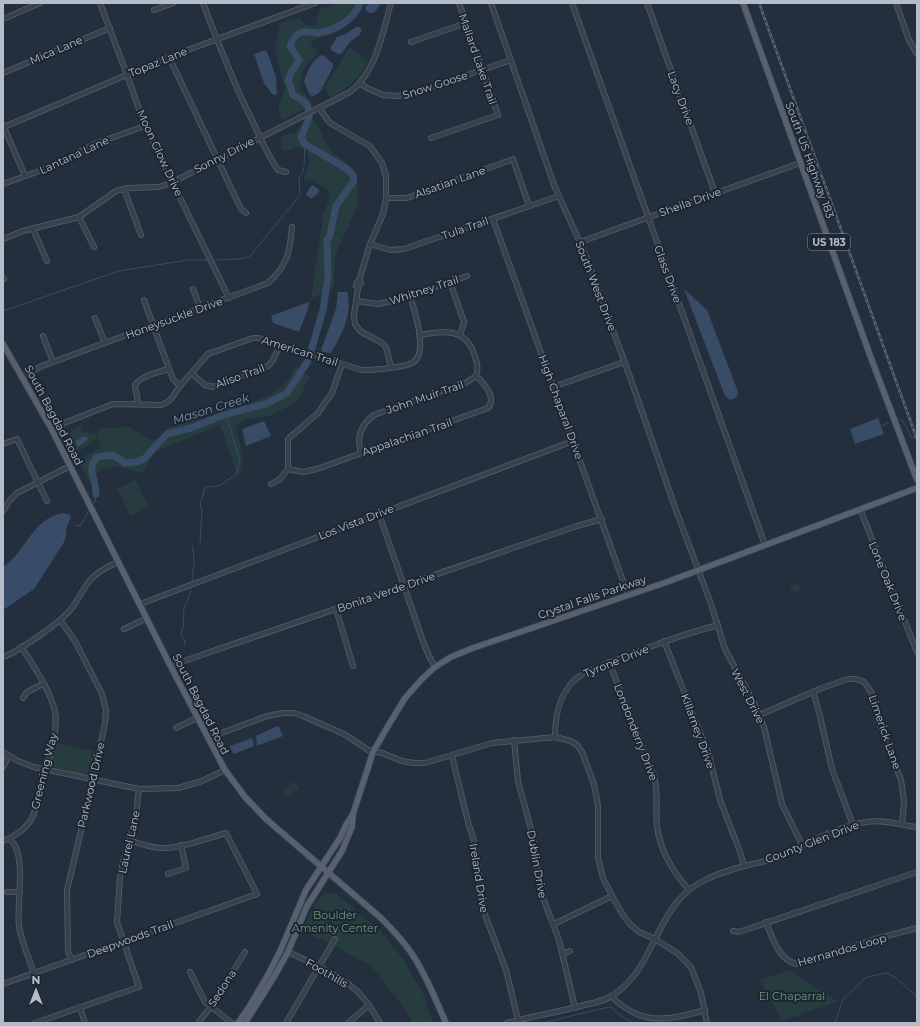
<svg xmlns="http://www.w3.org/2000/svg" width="920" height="1026" font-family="Montserrat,sans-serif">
<rect width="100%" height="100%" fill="#242f3e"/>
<g fill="#263c3f">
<path d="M337,3H363C354,21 345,28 326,36C319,39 317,37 310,44L318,53L305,66L299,85L301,90L313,105L284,119H282L279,110V103L285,90L275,50L280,23L300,17L306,25L316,26L317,17L321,9Z"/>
<path d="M350,47L368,62C359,80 347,89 330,98L325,87Z"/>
<polygon points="312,117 331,151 345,162 356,173 359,203 336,253 334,277 334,287 311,299 323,215 330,195 329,190 310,179 307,181 304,179 310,163 307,150 296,147 291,150 282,150 281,137 287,134 294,134 305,120"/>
<path d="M299,366L309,377L299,400L273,415L248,419L237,424L236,428C239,442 248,464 238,477L220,425L155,452L152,456L143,473L116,466L100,470L96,475L98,493L95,491L78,461L101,447L97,430C102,426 107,428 113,428C118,428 123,427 127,426L150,440L158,438L169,427L193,419L198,420L218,413L224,409L237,407L271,395L288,381L294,368Z"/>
<polygon points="81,424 83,427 80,429 84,433 88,431 90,434 94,431 98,436 96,439 77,453 70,441 69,433"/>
<polygon points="135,480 149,507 131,516 117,489"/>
<polygon points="798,583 801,590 793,593 790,586"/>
<polygon points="54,742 96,752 90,776 51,767 49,766"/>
<polygon points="293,782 295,783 299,786 298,789 288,797 286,797 283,794 283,791"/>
<path d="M329,892L337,894L382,933L403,959L422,991L433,1023H413L405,1009L371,966L339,948L305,932L304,929C310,915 315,898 329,892Z"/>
<polygon points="788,970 837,1001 782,1021 760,980"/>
</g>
<g fill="#394c67">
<path d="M369,3H381C377,9 371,20 365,8Z"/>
<polygon points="356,27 359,27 362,30 359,35 351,41 341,54 338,54 331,50 331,47 337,37 346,34"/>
<polygon points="265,50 267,52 276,77 277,94 273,95 264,83 254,54"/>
<path d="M323,55L333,64V67L320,92L314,96L310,95L304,82C307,73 313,57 323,55Z"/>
<polygon points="312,185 314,186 319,190 319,192 311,199 306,194"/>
<polygon points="684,289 707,310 738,392 737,397 730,400 725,396"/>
<path d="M338,292H347C353,314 342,334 331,353L323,352L321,350L336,309Z"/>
<polygon points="309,302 308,309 299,332 273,323 271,316"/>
<polygon points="878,418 884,434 855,444 850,429"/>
<polygon points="264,421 271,436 246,446 242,429"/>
<polygon points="83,436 84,437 86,436 88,439 78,447 76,444 76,441"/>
<path d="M62,513L68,514L71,516L66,529V537L63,544L34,589L3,610V567C27,551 31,520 62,513Z"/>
<polygon points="277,726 279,727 283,736 259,745 257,745 256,736"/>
<polygon points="252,738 254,745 252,747 234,754 230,749 230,746"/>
</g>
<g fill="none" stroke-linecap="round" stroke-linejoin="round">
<g stroke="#394c67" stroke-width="1">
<polyline points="304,163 305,144"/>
<polyline points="215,260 240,259 250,256 300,195 299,177 302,174 304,167"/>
<polyline points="3,311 119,271 188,260 206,260"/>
<polyline points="900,419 903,421 911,437 913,438 917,436"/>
<polyline points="882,426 888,423"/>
<polyline points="93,504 95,502 96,494"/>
<polyline points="75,525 80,526 90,509"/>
<path d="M200,543L202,512L200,501L203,496L204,489C210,485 215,488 220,485C225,482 230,478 235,476L240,461L226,414"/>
<path d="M192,581C193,570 196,559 192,547L193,546"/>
<polyline points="184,645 185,641 182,636 181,633 183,628 184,608 188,600 191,588"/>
<polyline points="543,1023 599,1009 611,1007 617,1013 633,1023"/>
<polyline points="835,1023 843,999 867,977 887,973 896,978 917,997"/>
</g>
<g stroke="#394c67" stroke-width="7">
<path d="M308,108C307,101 299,98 293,95L290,85L288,81L291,73L299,60L290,46C292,40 296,34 302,32C308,31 313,33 318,33C336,30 354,20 360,3"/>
<polyline points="309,117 301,138 305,144 347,169 353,175 354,181 336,206 330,235 327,240 328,277 323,310 311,351"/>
<path d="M96,494C96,478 86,470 97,457L113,455L125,463L137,462L144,459L167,434L191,428L226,414L266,404L287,393L308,361L309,357"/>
</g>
<g stroke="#565f6c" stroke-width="6">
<g id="minor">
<polyline points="100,3 127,75 145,126 229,298"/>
<path d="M203,3C218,43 233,82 252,120C260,137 267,154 278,170L286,172"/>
<polyline points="491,3 554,185 586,256 630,377 677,513 711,604 725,649 754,703 764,727 782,804 802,845"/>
<polyline points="572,3 765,545"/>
<polyline points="647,3 715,193"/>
<polyline points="896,3 909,40 917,54"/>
<polyline points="154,10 173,3"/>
<polyline points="3,19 40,3"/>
<polyline points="411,42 466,23"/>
<polyline points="169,57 241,209 246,213"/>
<polyline points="3,73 110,28"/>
<polyline points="360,83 367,88 383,95 398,96 417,92 511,60"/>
<polyline points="319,108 330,123 370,146 382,163 386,176 386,198 383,214 370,244 359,281 357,282 356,286 358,288"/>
<polyline points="3,125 25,176"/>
<polyline points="4,127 169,57 315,3"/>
<polyline points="431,138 498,115 459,3"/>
<polyline points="3,184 48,168 97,143 145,126"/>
<polyline points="124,189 141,235"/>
<polyline points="386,198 407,198 513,159 529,206"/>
<polyline points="79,217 94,247"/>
<polyline points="493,219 628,595"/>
<polyline points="33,229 47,261"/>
<path d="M3,239L23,231L79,217L116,191L128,188L159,187L173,182L350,92C377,71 382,34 391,3"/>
<polyline points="580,242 800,163"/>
<polyline points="370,244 390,250 404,249 559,196"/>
<polyline points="3,278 4,279"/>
<polyline points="359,281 361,283 358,288 354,315 355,324 360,331 382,343 386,347 391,367"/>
<polyline points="450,282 464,322 460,335"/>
<polyline points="193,289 200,308"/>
<polyline points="144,300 169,369 173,379 180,386"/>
<polyline points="357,301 378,304 402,299 467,276"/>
<polyline points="95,318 105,343"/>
<polyline points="43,336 53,362"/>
<polyline points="192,374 205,385 213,387 268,366 273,360 280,345"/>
<path d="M22,377L42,366L268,283C287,266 290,252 292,227"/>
<polyline points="553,387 624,362"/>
<path d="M137,404C139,396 135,392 135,386C137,377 161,371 169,369"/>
<path d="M51,428L113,404L161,405L166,403L171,399L180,386L208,354L253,338H259L362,370H369C380,369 402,368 412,363C429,355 415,311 410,296"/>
<polyline points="3,444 17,439 47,501"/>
<path d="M361,452C356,437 361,425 374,415L467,382L476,376C479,368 477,362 474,354C465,327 443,331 419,335"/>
<path d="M288,469L303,472L317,469L488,408C497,398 484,383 476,376"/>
<polyline points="271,484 280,479 288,469 288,439 318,413 332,393 342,364"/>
<polyline points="860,509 917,652"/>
<polyline points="3,511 10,500 17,493 70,466"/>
<polyline points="379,514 424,644 429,656 435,667"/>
<polyline points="140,604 573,441"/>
<polyline points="336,609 353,666"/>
<polyline points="60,620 75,641 102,694 106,711 105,723 93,780 67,890 68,951 72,960"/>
<polyline points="124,629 147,618"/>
<polyline points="664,641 709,755 720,800 739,849 744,866"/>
<path d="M3,657C18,652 61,622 71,609C79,600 83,587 92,578C99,571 109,566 118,562"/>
<path d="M609,662L654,776C659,794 655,809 657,826C660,851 673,872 689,890"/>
<polyline points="171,667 184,661 577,526 602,519"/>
<polyline points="813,692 819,712 832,769 853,825"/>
<polyline points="23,698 27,692 43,684"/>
<polyline points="759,715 822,688 848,679 856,679 864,682 871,692 878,721 901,780 904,801 902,824"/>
<polyline points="176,728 197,718"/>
<path d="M555,737C555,711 561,687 584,673C628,655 672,637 718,625"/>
<polyline points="208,738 267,716 283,713 294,713 303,716 346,735 368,750 382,753 402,761 414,763 425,763 492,743 555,737 571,741 577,745 582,752 594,784 598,806 598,857 603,878 612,896 623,915 630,924 639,932 655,939 677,953 691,967 701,993 707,1023"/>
<polyline points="514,740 518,781 533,837 540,890 559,940 575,1008"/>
<polyline points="3,752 18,761 34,767 139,789 178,788 202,781 225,770"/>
<polyline points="452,756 468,822 474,841 484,912 506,970 518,1020"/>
<polyline points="3,767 9,756"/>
<path d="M9,839C28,851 16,905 19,926C21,941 29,958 34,973"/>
<path d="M3,841C14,837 28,828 33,816C36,809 37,800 40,793C45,771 59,733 55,712C51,692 33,664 21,647"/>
<polyline points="168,874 186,868 181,845"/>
<polyline points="7,892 20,892"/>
<path d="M766,922C772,937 779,961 797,964L875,939L917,928"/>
<polyline points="554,924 612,896"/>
<polyline points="733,931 739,932 917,872"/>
<path d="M281,949C306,960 337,973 357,991C366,1000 374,1012 380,1023"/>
<polyline points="563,954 570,951"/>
<polyline points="190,972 205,1002 232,1023"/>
<path d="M3,984L257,894L226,833C208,838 180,849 162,848C151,848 140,844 129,840"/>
<path d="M611,996C641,1026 666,1021 705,1010"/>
<polyline points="80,1007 85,1023"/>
<polyline points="35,1023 139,987 117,922 120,877 123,862 136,815 139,789"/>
<polyline points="198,1023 213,1004 245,952"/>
<polyline points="286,1023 335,939"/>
<polyline points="348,1023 369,1005"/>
<path d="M507,1023C533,1016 559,1012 584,1005C594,1003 605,1001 613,995C647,974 653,931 678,901C694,881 719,873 744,866C753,864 763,862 773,859C804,847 832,827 866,822C883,819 900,825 917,827"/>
</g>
</g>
<g stroke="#414a57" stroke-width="7">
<g id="major">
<polyline points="743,3 871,358 917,480"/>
<path d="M3,344L51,428L171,667L225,770L245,797L266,819L381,918C391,928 401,939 410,951C425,973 435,998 446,1023"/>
<polyline points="238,1023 249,1007 269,973 281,949 306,890 340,838 346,825 353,814"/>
<polyline points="245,1023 274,977 288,952 307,906 342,851 352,827 353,814 373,752 388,726 405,698 422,679 435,667 451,657 473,648 667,582 917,488"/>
</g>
</g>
<use href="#minor" stroke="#38414e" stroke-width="4.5"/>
<use href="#major" stroke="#56606e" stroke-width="5.5"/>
<g stroke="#5a6575" stroke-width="2.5">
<polyline id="rail" points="759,3 917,439"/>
</g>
<use href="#rail" stroke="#1d2633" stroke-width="1" stroke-dasharray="3" stroke-linecap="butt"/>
</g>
<g text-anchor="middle" stroke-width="4" stroke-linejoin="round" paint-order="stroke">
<rect fill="#1d2633" stroke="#878f9c" stroke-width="1" x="808" y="234" width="42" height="16" rx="3"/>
<g font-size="10" font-weight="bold" fill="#b4bcc9">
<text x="829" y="246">US 183</text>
</g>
<g font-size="11" fill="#b4bcc9" stroke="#1d2633">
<text transform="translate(56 50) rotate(-23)" y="4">Mica Lane</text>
<text transform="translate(478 59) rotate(71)" y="4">Mallard Lake Trail</text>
<text transform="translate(158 62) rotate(-22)" y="4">Topaz Lane</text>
<text transform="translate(435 85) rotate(-18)" y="4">Snow Goose</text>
<text transform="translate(681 98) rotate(70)" y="4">Lacy Drive</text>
<text transform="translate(160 153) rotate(65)" y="4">Moon Glow Drive</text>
<text transform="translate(74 155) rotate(-25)" y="4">Lantana Lane</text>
<text transform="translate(224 155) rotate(-27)" y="4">Sonny Drive</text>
<text transform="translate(810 160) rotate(70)" y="4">South US Highway 183</text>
<text transform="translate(450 182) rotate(-20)" y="4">Alsatian Lane</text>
<text transform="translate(690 202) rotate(-20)" y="4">Sheila Drive</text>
<text transform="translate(465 228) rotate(-19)" y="4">Tula Trail</text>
<text transform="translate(668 274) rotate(70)" y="4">Glass Drive</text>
<text transform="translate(596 286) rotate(69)" y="4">South West Drive</text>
<text transform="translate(424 290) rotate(-18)" y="4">Whitney Trail</text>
<text transform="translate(174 318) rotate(-20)" y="4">Honeysuckle Drive</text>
<text transform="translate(300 351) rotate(17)" y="4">American Trail</text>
<text transform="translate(240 376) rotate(-20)" y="4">Aliso Trail</text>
<text transform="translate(425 397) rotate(-19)" y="4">John Muir Trail</text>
<text transform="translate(561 407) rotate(70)" y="4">High Chaparal Drive</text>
<text transform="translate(54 415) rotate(62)" y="4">South Bagdad Road</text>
<text transform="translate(407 437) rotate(-19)" y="4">Appalachian Trail</text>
<text transform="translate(356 522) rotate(-21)" y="4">Los Vista Drive</text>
<text transform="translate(888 581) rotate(68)" y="4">Lone Oak Drive</text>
<text transform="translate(386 592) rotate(-19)" y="4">Bonita Verde Drive</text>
<text transform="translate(592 597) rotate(-19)" y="4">Crystal Falls Parkway</text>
<text transform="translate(616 661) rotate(-22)" y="4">Tyrone Drive</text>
<text transform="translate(748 696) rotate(63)" y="4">West Drive</text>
<text transform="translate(201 704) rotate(63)" y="4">South Bagdad Road</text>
<text transform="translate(698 731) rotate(70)" y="4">Killarney Drive</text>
<text transform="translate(636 732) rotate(69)" y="4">Londonderry Drive</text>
<text transform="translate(885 732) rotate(71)" y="4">Limerick Lane</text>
<text transform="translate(44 771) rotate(-76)" y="4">Greening Way</text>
<text transform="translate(91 785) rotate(-77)" y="4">Parkwood Drive</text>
<text transform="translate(129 842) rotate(-77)" y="4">Laurel Lane</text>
<text transform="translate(812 842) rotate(-21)" y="4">County Glen Drive</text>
<text transform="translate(537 864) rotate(80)" y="4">Dublin Drive</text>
<text transform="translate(479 878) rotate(81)" y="4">Ireland Drive</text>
<text transform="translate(130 939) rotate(-20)" y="4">Deepwoods Trail</text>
<text transform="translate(842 950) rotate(-16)" y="4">Hernandos Loop</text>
<text transform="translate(327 973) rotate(30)" y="4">Foothills</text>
<text transform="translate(222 988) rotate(-57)" y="4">Sedona</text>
</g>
<g font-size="11" fill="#6b9a76" stroke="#1d2633">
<text x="335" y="919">Boulder<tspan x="335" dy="13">Amenity Center</tspan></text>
<text x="792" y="1000">El Chaparral</text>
</g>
<g font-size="12" font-style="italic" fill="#7c92b1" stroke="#1d2633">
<text transform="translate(211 409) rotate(-17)" y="4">Mason Creek</text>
</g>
</g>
<rect width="920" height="1026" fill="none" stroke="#b4bcc9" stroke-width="8"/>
<g transform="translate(36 990)" stroke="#1d2633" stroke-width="3" paint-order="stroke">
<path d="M0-3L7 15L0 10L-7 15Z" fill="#b4bcc9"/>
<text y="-6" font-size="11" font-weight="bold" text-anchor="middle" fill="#b4bcc9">N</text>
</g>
</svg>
